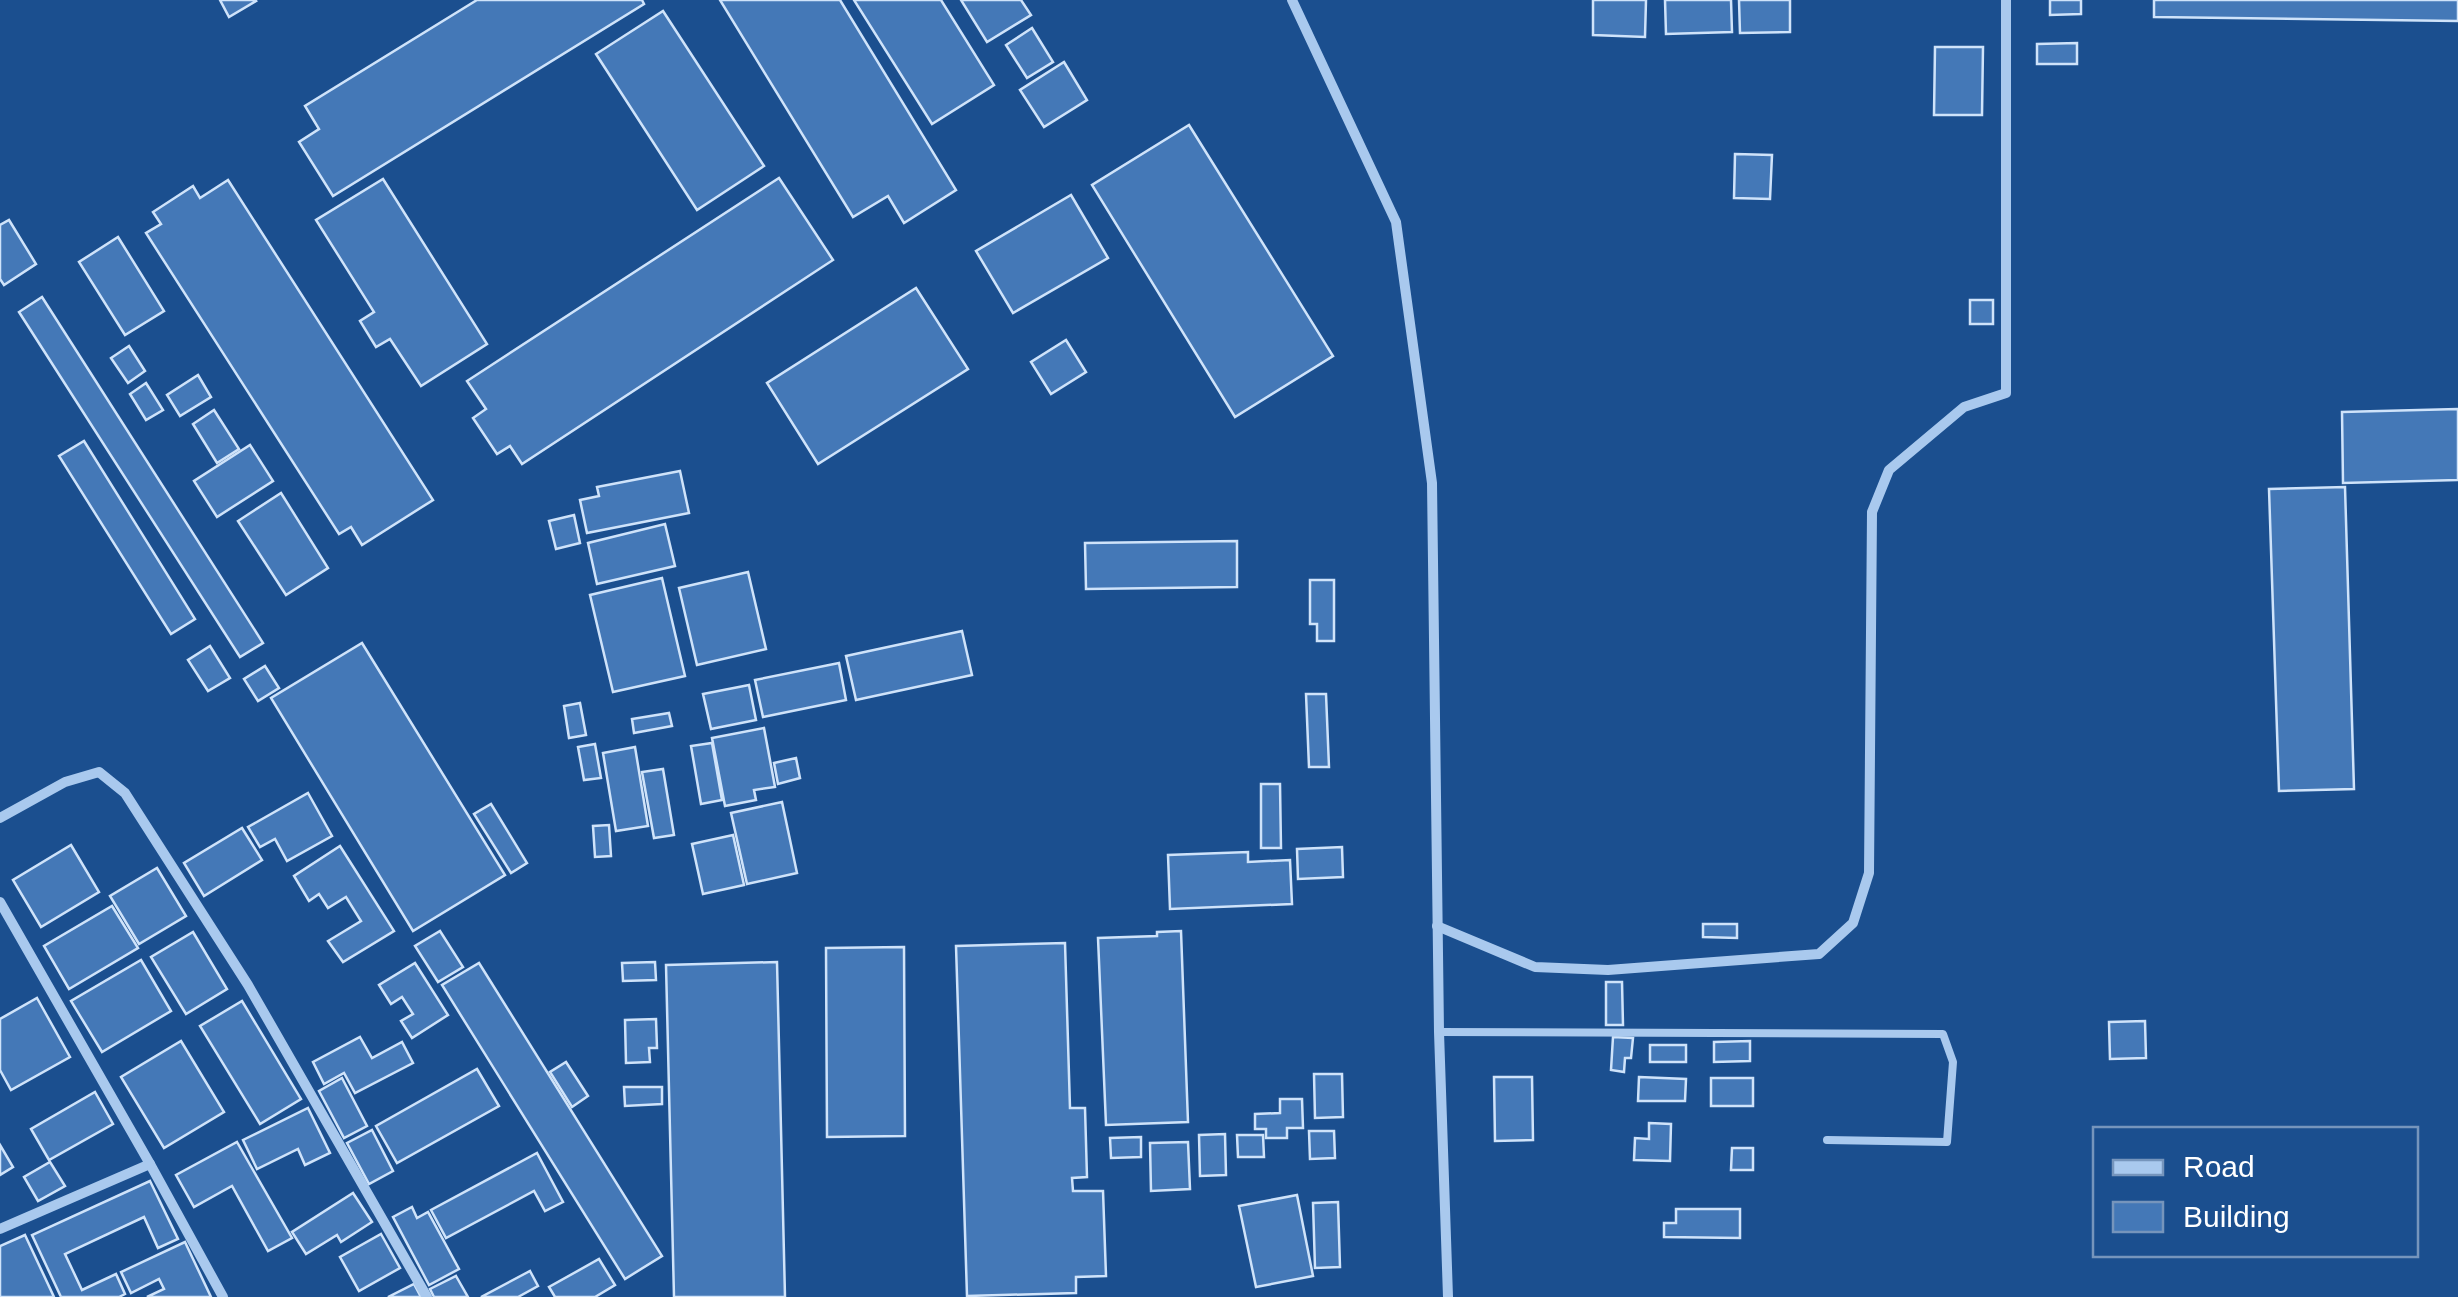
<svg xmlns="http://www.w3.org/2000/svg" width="2458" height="1297" font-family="Helvetica,sans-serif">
<rect width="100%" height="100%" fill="#1b4f8f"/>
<g fill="#4478b7" stroke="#cfe3fa" stroke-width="2.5">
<polygon points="220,0 255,0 256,1 229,17"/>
<polygon points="477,0 642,0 644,4 333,196 299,142 319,129 305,106"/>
<polygon points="720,0 840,0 956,190 904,223 888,196 853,217"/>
<polygon points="854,0 941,0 994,85 932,124"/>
<polygon points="961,0 1021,0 1031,15 987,42"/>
<polygon points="1593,0 1646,0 1645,37 1593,35"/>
<polygon points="1665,0 1731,0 1732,32 1666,34"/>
<polygon points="1739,0 1790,0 1790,32 1740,33"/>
<polygon points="2050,0 2081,0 2081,14 2050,15"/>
<polygon points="2154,0 2458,0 2458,21 2154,17"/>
<polygon points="663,11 764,166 697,210 596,54"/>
<polygon points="1032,28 1053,62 1027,78 1006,45"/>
<polygon points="2077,43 2077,64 2037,64 2037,44"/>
<polygon points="1935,47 1983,47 1982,115 1934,115"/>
<polygon points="1064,62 1087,100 1044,127 1020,90"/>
<polygon points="1189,125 1333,356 1235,417 1092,185"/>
<polygon points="1735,154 1772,155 1770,199 1734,198"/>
<polygon points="779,178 833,260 522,464 510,446 497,454 473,418 486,409 467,381"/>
<polygon points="383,179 487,344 421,386 390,339 376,347 360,321 374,312 316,220"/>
<polygon points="228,180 433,500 362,545 351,527 339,534 146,233 161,224 153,212 193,186 200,198"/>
<polygon points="1071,195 1108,258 1013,313 976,251"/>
<polygon points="9,220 36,264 4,285 0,279 0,225"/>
<polygon points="118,237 164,311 125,335 79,262"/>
<polygon points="916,288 968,369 818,464 767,383"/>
<polygon points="42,297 263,643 240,657 19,312"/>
<rect x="1970" y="300" width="23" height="24"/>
<polygon points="1066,340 1086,372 1051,394 1031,362"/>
<polygon points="129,346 145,371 128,383 111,358"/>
<polygon points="198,375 211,397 180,416 167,395"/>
<polygon points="146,383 163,410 146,420 130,394"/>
<polygon points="2458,409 2458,480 2343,483 2342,412"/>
<polygon points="214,410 239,449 217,463 193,424"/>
<polygon points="84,441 195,619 171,634 59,456"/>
<polygon points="250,445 273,481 217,517 194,481"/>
<polygon points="680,471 689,513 587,533 580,500 599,496 597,487"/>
<polygon points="2345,487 2354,789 2279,791 2269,489"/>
<polygon points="281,493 328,568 286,595 238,521"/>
<polygon points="574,515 580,543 556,549 549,521"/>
<polygon points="665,524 675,566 597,584 588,543"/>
<polygon points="1237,541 1237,587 1086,589 1085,543"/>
<polygon points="748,572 766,649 697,665 679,588"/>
<polygon points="662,578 685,676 613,692 590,595"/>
<polygon points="1310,580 1334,580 1334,641 1317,641 1317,624 1310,624"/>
<polygon points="962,631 972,675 856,700 846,656"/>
<polygon points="362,643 505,875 413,931 271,698"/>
<polygon points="210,646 230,678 208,691 188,660"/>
<polygon points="839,663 846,700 763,717 755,680"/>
<polygon points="265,666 279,688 258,701 244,679"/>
<polygon points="749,685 756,720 711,729 703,694"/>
<polygon points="1306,694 1326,694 1329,767 1309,767"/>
<polygon points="580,703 586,735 569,738 564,706"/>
<polygon points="669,713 672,726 634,733 632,719"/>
<polygon points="764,728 775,787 754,790 756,800 725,806 712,738"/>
<polygon points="712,743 722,800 701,804 691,746"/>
<polygon points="595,744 601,778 584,780 578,747"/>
<polygon points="635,747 648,826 616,831 603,753"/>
<polygon points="796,758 800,778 778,784 774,763"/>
<polygon points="663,769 674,835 654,838 642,772"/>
<polygon points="1261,784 1280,784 1281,848 1261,848"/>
<polygon points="308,793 332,836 287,861 275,839 260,847 248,827"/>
<polygon points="782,802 797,873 747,884 731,813"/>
<polygon points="491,804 527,863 511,873 474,814"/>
<polygon points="609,825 611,856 595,857 593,826"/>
<polygon points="242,828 262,860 204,896 184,863"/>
<polygon points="733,835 744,885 703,894 692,844"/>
<polygon points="71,845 99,892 41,927 13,880"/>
<polygon points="340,846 394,931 343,962 328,941 361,921 346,897 328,908 319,894 309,901 294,876"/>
<polygon points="1342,847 1343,877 1298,879 1297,849"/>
<polygon points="1248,852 1248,862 1290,860 1292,904 1170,909 1168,855"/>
<polygon points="157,868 186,916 139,944 110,896"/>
<polygon points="112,906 138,948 69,989 44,946"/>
<polygon points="1703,924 1737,924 1737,938 1703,937"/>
<polygon points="440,931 463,967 438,982 415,946"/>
<polygon points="1181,931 1188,1122 1106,1125 1098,938 1157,936 1157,932"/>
<polygon points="193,932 227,989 186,1014 151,957"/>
<polygon points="1065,943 1070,1108 1085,1108 1087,1177 1072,1178 1073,1191 1103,1191 1106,1276 1076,1277 1076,1293 967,1296 956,946"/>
<polygon points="904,947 905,1136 827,1137 826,948"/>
<polygon points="141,960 171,1011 102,1052 71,1001"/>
<polygon points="655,962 656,980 623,981 622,963"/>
<polygon points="777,962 785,1297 674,1297 666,965"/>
<polygon points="415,963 448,1015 412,1038 401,1021 413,1014 402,997 391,1004 379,985"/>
<polygon points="479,963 662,1256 625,1279 442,985"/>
<polygon points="1606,982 1622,982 1623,1025 1606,1025"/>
<polygon points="37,998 70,1057 11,1090 0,1070 0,1019"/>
<polygon points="242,1001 301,1099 260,1124 200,1026"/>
<polygon points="656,1019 657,1048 649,1048 650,1062 626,1063 625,1020"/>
<polygon points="2145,1021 2146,1058 2110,1059 2109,1022"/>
<polygon points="360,1037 372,1058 402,1042 413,1063 355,1093 344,1073 324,1084 313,1062"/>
<polygon points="1613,1037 1633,1038 1631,1058 1625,1058 1624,1072 1611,1070"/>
<polygon points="181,1041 224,1112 164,1148 121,1077"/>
<polygon points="1750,1041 1750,1061 1714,1062 1714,1042"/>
<rect x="1650" y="1045" width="36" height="17"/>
<polygon points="566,1062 588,1096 572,1107 550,1072"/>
<polygon points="477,1069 499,1106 397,1163 376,1126"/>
<polygon points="1314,1074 1342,1074 1343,1117 1315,1118"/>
<polygon points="1494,1077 1532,1077 1533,1140 1495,1141"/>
<polygon points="1639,1077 1686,1079 1685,1101 1638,1101"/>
<polygon points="342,1078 367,1126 344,1138 319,1091"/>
<rect x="1711" y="1078" width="42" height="28"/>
<polygon points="624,1087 662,1087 662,1104 625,1106"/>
<polygon points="95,1092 113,1124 49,1160 31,1129"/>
<polygon points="1280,1099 1302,1099 1303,1128 1287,1128 1287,1138 1266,1138 1266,1129 1255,1129 1255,1114 1280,1113"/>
<polygon points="308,1108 330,1153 305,1165 298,1149 257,1169 243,1140"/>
<polygon points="1649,1123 1671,1124 1670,1161 1634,1160 1635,1138 1649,1139"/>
<polygon points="372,1130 393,1171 369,1184 347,1143"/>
<polygon points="1309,1131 1334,1131 1335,1158 1310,1159"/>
<polygon points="1225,1134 1226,1175 1200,1176 1199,1135"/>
<polygon points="1237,1135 1263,1135 1264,1157 1238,1157"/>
<polygon points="1141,1137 1141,1157 1111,1158 1110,1138"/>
<polygon points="237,1142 292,1238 268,1251 232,1186 194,1207 176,1175"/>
<polygon points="1188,1142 1190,1189 1151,1191 1150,1143"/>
<polygon points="0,1145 13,1167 0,1175"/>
<polygon points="1732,1148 1753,1148 1753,1170 1731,1170"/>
<polygon points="537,1153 563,1202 545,1211 534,1191 446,1238 431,1210"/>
<polygon points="50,1162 65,1186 38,1201 24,1177"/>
<polygon points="150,1181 178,1239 158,1248 144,1217 65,1254 82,1290 116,1274 125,1294 119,1297 61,1297 32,1235"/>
<polygon points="353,1193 372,1222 341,1242 337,1235 306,1254 292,1232"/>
<polygon points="1297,1195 1313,1276 1256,1287 1239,1206"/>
<polygon points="1338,1202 1340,1267 1315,1268 1313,1203"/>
<polygon points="412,1207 417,1218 428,1212 459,1269 429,1285 393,1217"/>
<polygon points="1676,1209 1740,1209 1740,1238 1664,1237 1664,1223 1676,1223"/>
<polygon points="381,1234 400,1268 359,1291 340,1257"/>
<polygon points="25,1235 54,1297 0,1297 0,1246"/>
<polygon points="185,1242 211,1297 147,1297 164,1289 159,1279 131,1293 121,1272"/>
<polygon points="599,1259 615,1285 595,1297 555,1297 549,1287"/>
<polygon points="530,1271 538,1286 518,1297 481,1297"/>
<polygon points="456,1276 468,1297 434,1297 430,1289"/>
<polygon points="414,1284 421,1297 388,1297"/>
</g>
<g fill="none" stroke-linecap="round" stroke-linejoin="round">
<polyline stroke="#a9c9ee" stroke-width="8" points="1439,1032 1943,1034 1953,1062 1947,1142 1827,1140"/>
<g stroke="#a9c9ee" stroke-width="10">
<polyline points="1292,0 1396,222 1432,483 1439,1032 1448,1297"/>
<polyline points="0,818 65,782 99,772 125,793 248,985 427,1297"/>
<polyline points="0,902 150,1164 223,1297"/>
<polyline points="1437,926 1535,967 1608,970 1819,954 1853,923 1869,873 1872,512 1889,470 1964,407 2006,393 2006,0"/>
<polyline points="0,1229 150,1164"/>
</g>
</g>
<rect x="2093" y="1127" width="325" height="130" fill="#1b4f8f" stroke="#7695bc" stroke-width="2.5"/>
<rect x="2113" y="1160" width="50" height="15" fill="#a9c9ee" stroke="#7695bc" stroke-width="2.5"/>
<text x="2183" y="1177" font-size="30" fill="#ffffff">Road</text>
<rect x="2113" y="1202" width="50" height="30" fill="#4478b7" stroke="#7695bc" stroke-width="2.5"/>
<text x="2183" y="1227" font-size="30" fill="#ffffff">Building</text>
</svg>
